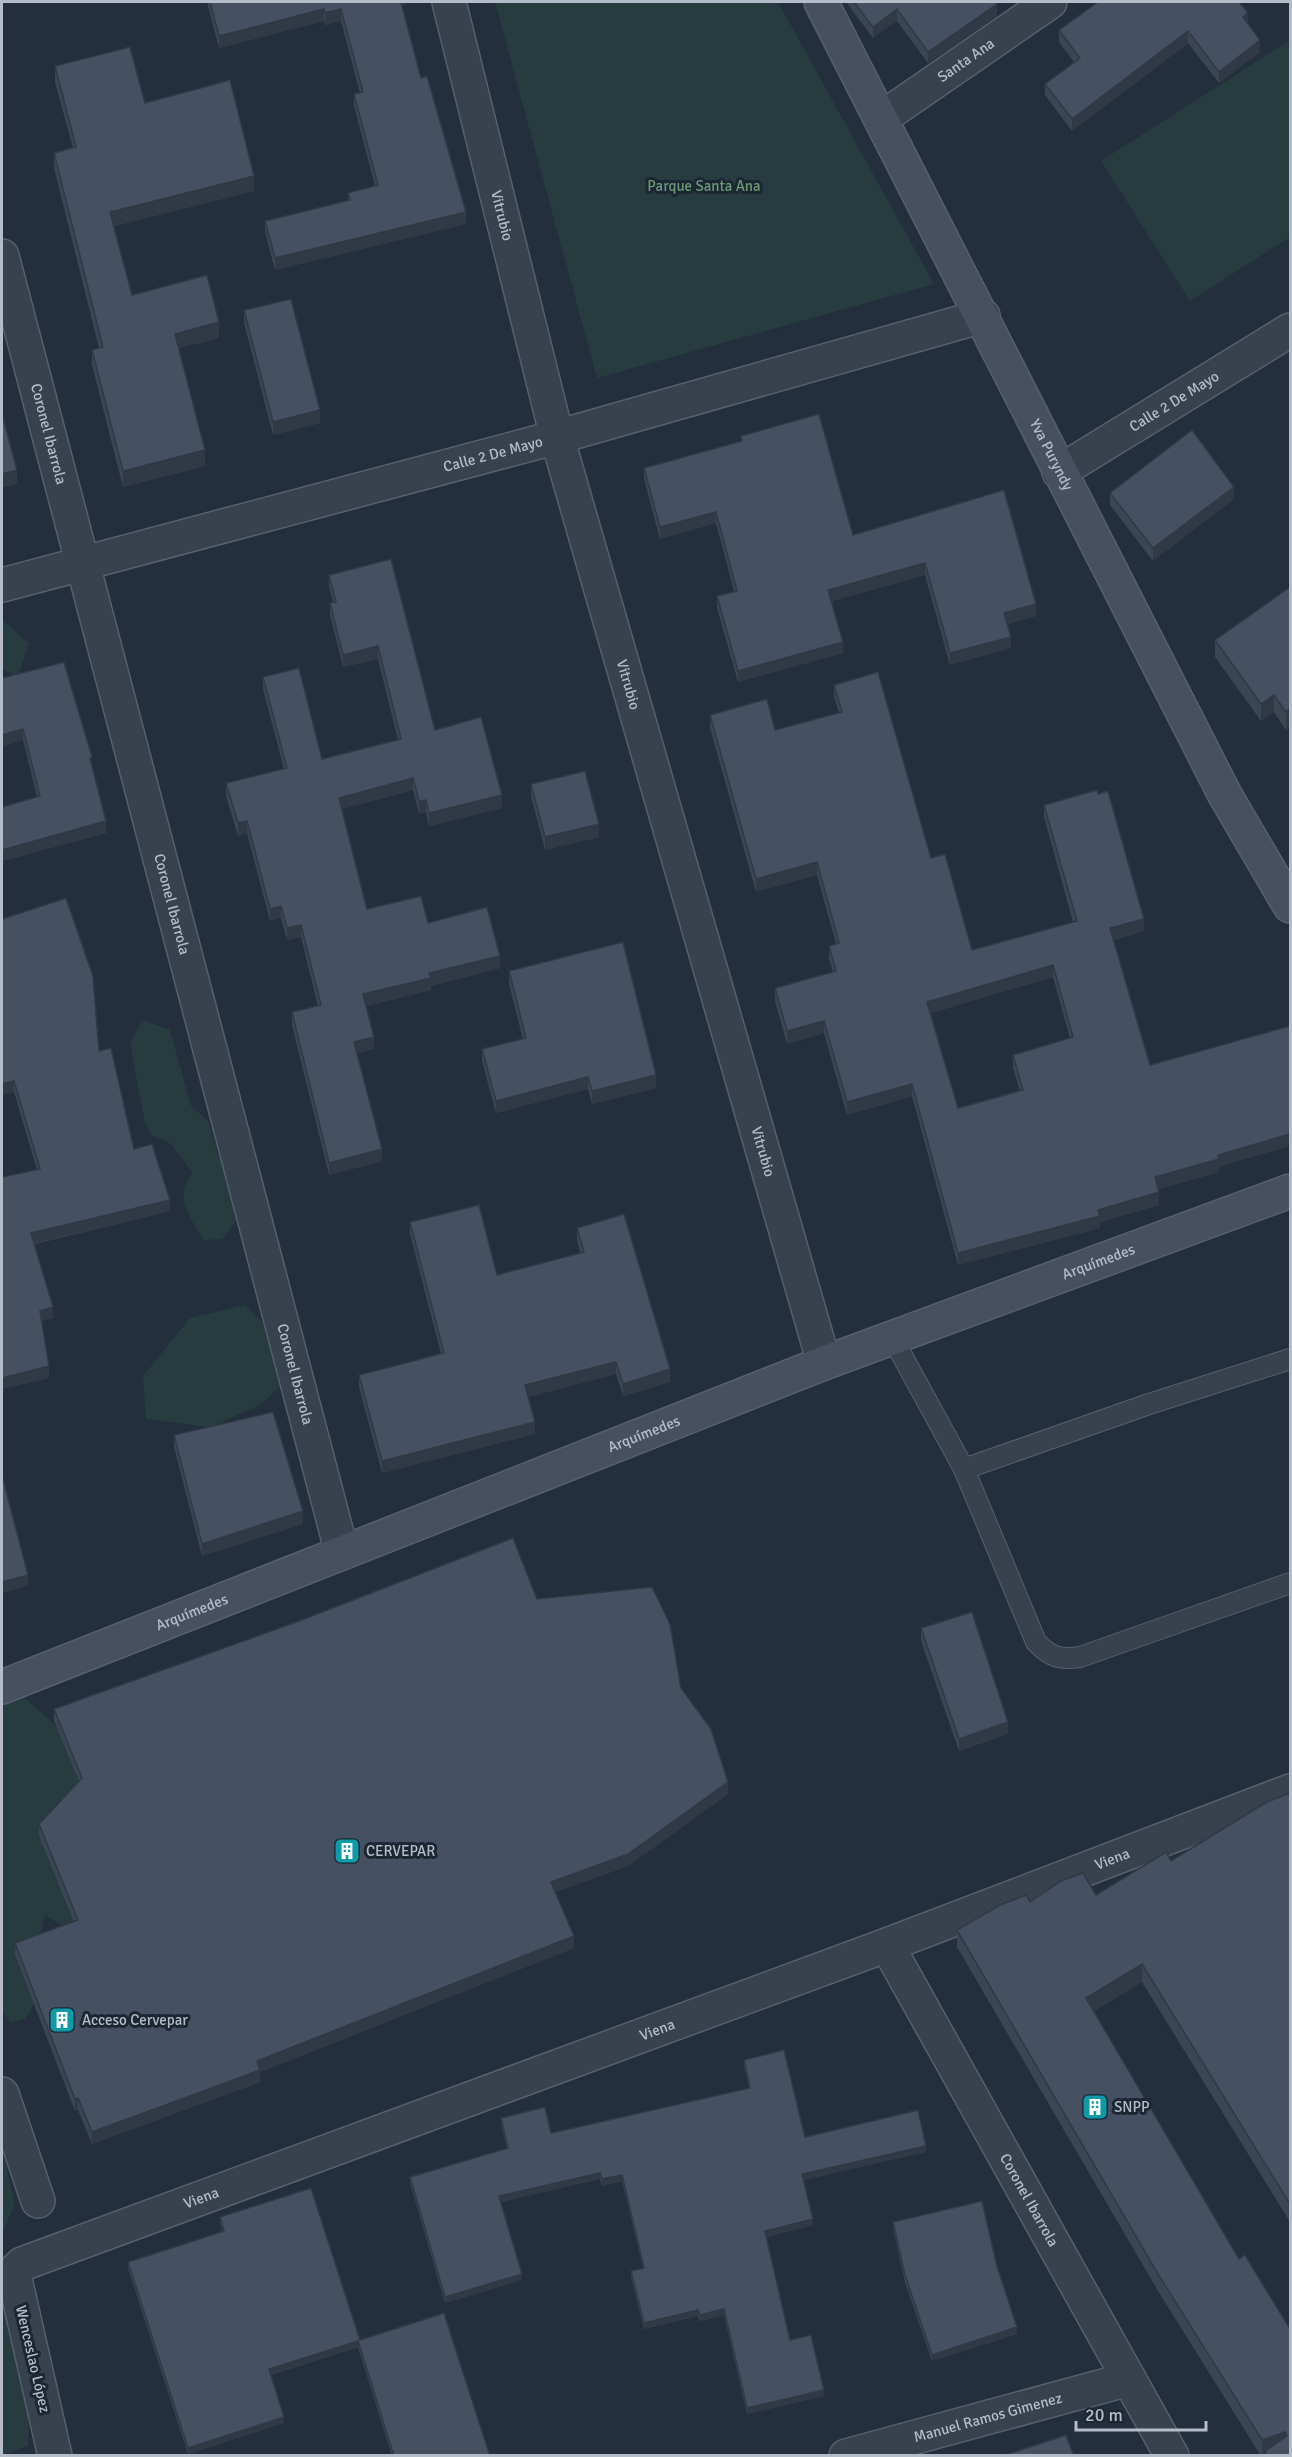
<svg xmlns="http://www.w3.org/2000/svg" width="1292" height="2457" font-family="Signika,sans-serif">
<rect width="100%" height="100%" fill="#242f3e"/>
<g fill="#263c3f">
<polygon points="495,2 778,2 934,284 597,378"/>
<polygon points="1290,40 1290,237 1190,301 1101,161"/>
<polygon points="2,620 29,643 18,676 2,669"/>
<path d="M142,1020L170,1030L191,1106L208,1121L217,1151L233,1187L240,1216L222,1239L204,1240C191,1218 172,1197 193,1173L171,1144L150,1134L145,1122L130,1044Z"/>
<polygon points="245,1305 283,1342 287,1381 260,1405 210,1427 146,1419 143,1376 190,1318"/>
<polygon points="21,1695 109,1772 88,1942 45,1915 37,1946 34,2004 25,2019 10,2023 2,2010 2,1704"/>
<polygon points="2,2148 15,2203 2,2234"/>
<polygon points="2,2296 29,2405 28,2446 2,2455"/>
</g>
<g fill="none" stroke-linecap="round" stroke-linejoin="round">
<g stroke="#565f6c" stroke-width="22">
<g id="service">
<path d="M893,1339L964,1469L1036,1642C1050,1657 1060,1660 1080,1657L1290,1583"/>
<polyline points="964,1469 1149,1404 1290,1359"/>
</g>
</g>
<g stroke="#565f6c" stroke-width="36">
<g id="minor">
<path id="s1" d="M449,2L557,437L824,1363"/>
<path id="s2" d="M882,118L1050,2"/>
<path id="s3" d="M2,256L342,1553"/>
<path id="s4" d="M1059,472L1290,330"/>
<path id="s5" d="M2,585L557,437L983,316"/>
<path id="s6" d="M887,1945L1172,2456"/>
<polyline points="2,2094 38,2201"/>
<path id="s7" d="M55,2456L15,2279L16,2270L22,2264L887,1945L1290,1791"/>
<path id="s8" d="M846,2456L1129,2379"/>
</g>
</g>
<g stroke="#565f6c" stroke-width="36">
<g id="secondary">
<path id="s9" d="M821,2L1225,795L1290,906"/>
<path id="s10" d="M2,1687L824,1363L1290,1191"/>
</g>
</g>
<use href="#service" stroke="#38414e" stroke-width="20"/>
<use href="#minor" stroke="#38414e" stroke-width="33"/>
<use href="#secondary" stroke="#465061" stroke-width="33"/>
</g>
<g fill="#3b4654" fill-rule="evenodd">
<polygon points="207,2 406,2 406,5 402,6 421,78 466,224 275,270 265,232 265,221 348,200 348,193 375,186 354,106 354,94 360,93 341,21 325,25 324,21 219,48"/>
<polygon points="846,2 995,2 997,16 928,63 897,21 873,38"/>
<polygon points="1248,24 1260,52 1219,83 1188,43 1072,131 1045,95 1045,84 1074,62 1059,42 1059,30"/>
<polygon points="55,66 145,103 254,191 114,226 132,295 219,338 179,348 205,466 123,487 92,365 92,350 99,348 54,168 54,153 73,148 55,82"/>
<polygon points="244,310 320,423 273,435 244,323"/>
<polygon points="741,436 853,535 1004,490 1036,616 1007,624 1011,648 950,665 925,575 832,601 843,653 738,682 717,608 717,596 734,591 716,523 660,539 644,479 644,468 741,441"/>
<polygon points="1110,493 1234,499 1153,561 1110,505"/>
<polygon points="329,575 435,730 502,808 429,826 426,812 419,814 413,790 342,809 367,909 428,923 500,968 431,986 431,990 366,1006 374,1049 357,1053 382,1161 329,1175 292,1025 292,1012 318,1006 301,937 287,940 281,918 270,921 247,833 238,836 226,796 226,783 284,769 263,689 263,677 322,759 398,740 378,659 343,667 330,615 330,603 333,602 329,587"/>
<polygon points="1290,587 1286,730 1274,712 1261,721 1215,657 1215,640"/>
<polygon points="2,678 92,768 106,833 2,861 2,807 37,797 23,740"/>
<path d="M834,685L931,858L972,950L1073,922L1044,817V805L1144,931L1114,940L1150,1065L1219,1167V1172L1158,1189L1159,1205L1100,1222V1228L958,1265L912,1096L847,1115L824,1033L787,1044L775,1001V988L833,972L829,959V946L836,944L817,875L756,892L710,728V715L775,730L839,713L834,697ZM1053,977L1070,1038L1013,1055V1068L1020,1091L958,1108L931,1013Z"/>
<polygon points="531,784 599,837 545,850 531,796"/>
<polygon points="2,919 99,1051 134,1149 170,1211 35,1244 53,1318 41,1321 49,1378 2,1389 2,1177 37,1170 14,1092"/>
<polygon points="509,971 656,1088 592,1104 588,1089 496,1113 482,1061 482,1049 523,1039 509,984"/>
<polygon points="410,1222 497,1275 580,1253 577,1240 577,1228 670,1382 623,1396 616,1374 528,1397 535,1434 382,1473 359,1387 359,1375 441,1354 410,1234"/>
<polygon points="174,1435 303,1524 202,1556 174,1447"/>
<polygon points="537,1599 681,1688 728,1794 628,1866 555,1892 574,1948 260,2072 260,2082 92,2144 78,2110 75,2111 15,1955 15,1943 74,1922 39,1836 39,1824 79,1781 54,1721 54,1709"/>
<polygon points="921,1628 1008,1734 959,1751 921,1641"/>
<polygon points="1290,1793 1290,2222 1142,1982 1094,2011 1239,2259 1245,2255 1290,2456 1261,2456 1158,2291 957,1947 957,1930 1030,1902 1096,1895 1171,1861"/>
<polygon points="744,2060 805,2137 926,2152 803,2180 813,2225 767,2237 790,2340 824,2396 747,2414 724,2315 700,2321 698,2316 644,2329 631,2277 631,2271 643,2268 622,2181 602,2186 600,2179 501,2202 522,2280 445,2303 410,2183 410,2177 507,2149 501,2124 501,2118 551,2133 749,2088 744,2066"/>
<polygon points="220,2217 360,2340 490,2456 392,2456 358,2347 271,2375 284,2423 188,2454 128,2268 128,2262 223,2232 220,2223"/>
<polygon points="893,2222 997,2266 1017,2334 932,2361 905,2282 893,2228"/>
</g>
<g fill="#303945">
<polygon points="400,2 406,2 406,5 400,6"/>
<polygon points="997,4 997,16 928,63 928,52"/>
<polygon points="324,9 324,21 219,48 219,36"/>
<polygon points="341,9 341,21 325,25 325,13"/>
<polygon points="897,9 897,21 873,38 873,27"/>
<polygon points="1248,13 1248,25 1243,17"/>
<polygon points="1188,31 1188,43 1072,131 1072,119"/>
<polygon points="1260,40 1260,52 1219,83 1219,72"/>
<polygon points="254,176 254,191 110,227 110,212"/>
<polygon points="466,212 466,224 275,270 275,258"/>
<polygon points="219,322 219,338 175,349 175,334"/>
<polygon points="320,410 320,423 273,435 273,422"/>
<polygon points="205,450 205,466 123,487 123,471"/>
<polygon points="17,470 17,484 2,488 2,474"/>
<polygon points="1234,487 1234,499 1153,561 1153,548"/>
<polygon points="716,512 716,523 660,539 660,527"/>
<polygon points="925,563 925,575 828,602 828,590"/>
<polygon points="1036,604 1036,616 1004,625 1004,613"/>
<polygon points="1011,637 1011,648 950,665 950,653"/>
<polygon points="843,642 843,653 738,682 738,671"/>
<polygon points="378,646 378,659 343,667 343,655"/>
<polygon points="1274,695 1274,712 1261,721 1261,704"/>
<polygon points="1290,709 1290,726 1286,730 1286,712"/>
<polygon points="23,729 23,740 2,747 2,735"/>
<polygon points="413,778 413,790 339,810 339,798"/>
<polygon points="502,795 502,808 429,826 429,813"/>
<polygon points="426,800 426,812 419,814 419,801"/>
<polygon points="106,821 106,833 2,861 2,850"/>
<polygon points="247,821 247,833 238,836 238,823"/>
<polygon points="599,824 599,837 545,850 545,837"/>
<polygon points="817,862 817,875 756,892 756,879"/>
<polygon points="281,906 281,918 270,921 270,909"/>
<polygon points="1144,919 1144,931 1110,941 1110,928"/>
<polygon points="301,925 301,937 287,940 287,928"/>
<polygon points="500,956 500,968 431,986 431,990 363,1007 363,994 429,973"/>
<polygon points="1053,965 1053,977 927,1014 927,1002"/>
<polygon points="824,1021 824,1033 787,1044 787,1031"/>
<polygon points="374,1037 374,1049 354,1054 354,1042"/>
<polygon points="656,1075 656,1088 592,1104 592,1091"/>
<polygon points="588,1077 588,1089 496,1113 496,1101"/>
<polygon points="14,1081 14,1092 2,1095 2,1084"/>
<polygon points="912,1084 912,1096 847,1115 847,1102"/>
<polygon points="1290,1134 1290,1146 1219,1167 1219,1172 1155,1190 1155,1177 1218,1155"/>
<polygon points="382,1149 382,1161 329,1175 329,1163"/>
<polygon points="1159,1192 1159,1205 1100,1222 1100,1228 958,1265 958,1253 1098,1210"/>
<polygon points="170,1200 170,1211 31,1244 31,1233"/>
<polygon points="53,1307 53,1318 40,1322 40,1311"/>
<polygon points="616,1362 616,1374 525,1398 525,1385"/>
<polygon points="49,1366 49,1378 2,1389 2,1378"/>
<polygon points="670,1369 670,1382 623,1396 623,1384"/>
<polygon points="535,1422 535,1434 382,1473 382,1461"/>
<polygon points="303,1511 303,1524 202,1556 202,1544"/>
<polygon points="28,1575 28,1586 2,1593 2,1582"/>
<polygon points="1008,1722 1008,1734 959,1751 959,1739"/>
<polygon points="728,1782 728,1794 628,1866 551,1894 551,1882"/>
<polygon points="574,1936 574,1948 260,2072 260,2082 92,2144 92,2132 257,2061"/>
<polygon points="1142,1964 1142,1982 1086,2015 1086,1998"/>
<polygon points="78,2098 78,2110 75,2111 75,2099"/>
<polygon points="926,2146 926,2152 802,2180 802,2174"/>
<polygon points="600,2173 600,2179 499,2202 499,2196"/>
<polygon points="622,2175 622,2181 602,2186 602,2179"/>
<polygon points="813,2219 813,2225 765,2238 765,2231"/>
<polygon points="522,2274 522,2280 445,2303 445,2297"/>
<polygon points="724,2309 724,2315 700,2321 700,2315"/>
<polygon points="698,2310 698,2316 644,2329 644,2323"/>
<polygon points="1017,2327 1017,2334 932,2361 932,2355"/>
<polygon points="358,2341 358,2347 269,2375 269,2369"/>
<polygon points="824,2390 824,2396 747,2414 747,2408"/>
<polygon points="284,2417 284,2423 188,2454 188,2448"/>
<polygon points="1285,2432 1285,2450 1265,2451 1265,2456 1262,2456 1262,2440"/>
</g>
<g fill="#455162" stroke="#303945" stroke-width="1.5" fill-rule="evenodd">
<polygon points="210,2 401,2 421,78 427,76 466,212 275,258 265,221 350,200 348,193 378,185 354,94 363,92 341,9 325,13 324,9 219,36"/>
<polygon points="854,2 995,2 997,4 928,52 897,9 873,27"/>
<polygon points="1098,2 1239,2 1248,13 1243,17 1260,40 1219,72 1188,31 1072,119 1045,84 1080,58 1059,30"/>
<polygon points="130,47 145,103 230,80 254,176 110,212 132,295 207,275 219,322 175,334 205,450 123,471 92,350 103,347 54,153 76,147 55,66"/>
<polygon points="291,299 320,410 273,422 244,310"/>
<polygon points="2,414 17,470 2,474"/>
<polygon points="819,414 853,535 1004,490 1036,604 1004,613 1011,637 950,653 925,563 828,590 843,642 738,671 717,596 737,591 716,512 660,527 644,468 742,441 741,436"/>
<polygon points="1192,430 1234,487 1153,548 1110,493"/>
<polygon points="391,559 435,730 481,717 502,795 429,813 426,800 419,801 413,778 339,798 367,909 421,896 428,923 487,907 500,956 429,973 431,978 363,994 374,1037 354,1042 382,1149 329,1163 292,1012 321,1005 301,925 287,928 281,906 270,909 247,821 238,823 226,783 287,768 263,677 299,668 322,759 401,739 378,646 343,655 330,603 336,602 329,575"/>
<polygon points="1290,587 1290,709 1286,712 1274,695 1261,704 1215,640"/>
<polygon points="64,662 92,757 90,758 106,821 2,850 2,807 40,796 23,729 2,735 2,678"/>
<path d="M878,672L931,858L945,854L972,950L1077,921L1044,805L1097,790L1098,794L1108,791L1144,919L1110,928L1150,1065L1290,1026V1134L1218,1155L1219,1159L1155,1177L1159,1192L1098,1210L1100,1216L958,1253L912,1084L847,1102L824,1021L787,1031L775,988L836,971L829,946L839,943L817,862L756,879L710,715L767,699L775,730L842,712L834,685ZM1053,965L1073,1037L1013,1055L1023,1090L958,1108L927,1002Z"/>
<polygon points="585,771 599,824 545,837 531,784"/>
<polygon points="66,898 93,976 99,1051 111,1048 134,1149 152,1144 170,1200 31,1233 53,1307 40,1311 49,1366 2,1378 2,1177 40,1169 14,1081 2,1084 2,919"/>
<polygon points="623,942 656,1075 592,1091 588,1077 496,1101 482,1049 526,1038 509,971"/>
<polygon points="479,1205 497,1275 584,1252 577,1228 624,1214 670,1369 623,1384 616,1362 525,1385 535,1422 382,1461 359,1375 444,1353 410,1222"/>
<polygon points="273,1412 303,1511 202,1544 174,1435"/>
<polygon points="2,1475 28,1575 2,1582"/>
<polygon points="513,1538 537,1599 652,1587 670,1624 681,1688 711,1729 728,1782 628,1854 551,1882 574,1936 257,2061 260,2070 92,2132 78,2098 75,2099 15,1943 78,1920 39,1824 82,1778 54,1709 299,1621"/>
<polygon points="972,1612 1008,1722 959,1739 921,1628"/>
<polygon points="1290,1793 1290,2204 1142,1964 1086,1998 1239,2259 1245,2255 1290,2329 1290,2456 1268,2456 1265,2451 1287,2436 1285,2432 1262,2440 1158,2274 957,1930 1000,1905 1026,1895 1030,1902 1061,1881 1083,1873 1096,1895 1166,1852 1171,1861 1265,1803"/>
<polygon points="784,2050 805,2137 918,2110 926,2146 802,2174 813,2219 765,2231 790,2340 811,2335 824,2390 747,2408 724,2309 700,2315 698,2310 644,2323 631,2271 644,2268 622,2175 602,2179 600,2173 499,2196 522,2274 445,2297 410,2177 508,2148 501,2118 545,2107 551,2133 750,2088 744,2060"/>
<polygon points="311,2188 360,2340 444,2313 490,2456 394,2456 358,2341 269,2369 284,2417 188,2448 128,2262 224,2231 220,2217"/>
<polygon points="982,2201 997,2266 1017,2327 932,2355 905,2275 893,2222"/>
<polygon points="1066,2435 1074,2456 1001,2456 1005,2455"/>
</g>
<defs>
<g id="building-square" transform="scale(1.35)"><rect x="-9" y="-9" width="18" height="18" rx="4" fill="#0f9aa8" stroke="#1d2633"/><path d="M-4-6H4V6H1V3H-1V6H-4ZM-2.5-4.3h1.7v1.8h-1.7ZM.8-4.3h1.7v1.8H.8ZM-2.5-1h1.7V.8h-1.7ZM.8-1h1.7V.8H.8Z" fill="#fff"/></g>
</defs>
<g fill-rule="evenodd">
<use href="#building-square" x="347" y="1851"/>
<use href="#building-square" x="62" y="2020"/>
<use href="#building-square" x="1095" y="2107"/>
</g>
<g text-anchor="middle" stroke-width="6" stroke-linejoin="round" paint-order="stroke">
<g font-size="15" fill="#b4bcc9" stroke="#1d2633">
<text dy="5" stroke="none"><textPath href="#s2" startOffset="102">Santa Ana</textPath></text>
<text dy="5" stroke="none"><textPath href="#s1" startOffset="220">Vitrubio</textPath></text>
<text dy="5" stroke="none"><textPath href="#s4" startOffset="135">Calle 2 De Mayo</textPath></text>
<text dy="5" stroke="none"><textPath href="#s3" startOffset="184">Coronel Ibarrola</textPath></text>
<text dy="5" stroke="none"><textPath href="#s5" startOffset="508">Calle 2 De Mayo</textPath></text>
<text dy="5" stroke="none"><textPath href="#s9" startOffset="508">Yva Puryndy</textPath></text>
<text dy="5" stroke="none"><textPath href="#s1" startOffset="706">Vitrubio</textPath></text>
<text dy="5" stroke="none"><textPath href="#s3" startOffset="670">Coronel Ibarrola</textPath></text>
<text dy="5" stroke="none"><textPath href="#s1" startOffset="1192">Vitrubio</textPath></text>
<text dy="5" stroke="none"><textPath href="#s10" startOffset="1176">Arquímedes</textPath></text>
<text dy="5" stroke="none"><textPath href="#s3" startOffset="1156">Coronel Ibarrola</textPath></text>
<text dy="5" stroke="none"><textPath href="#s10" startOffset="690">Arquímedes</textPath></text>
<text dy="5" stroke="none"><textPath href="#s10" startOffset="204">Arquímedes</textPath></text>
<text dy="5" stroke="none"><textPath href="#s7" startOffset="1362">Viena</textPath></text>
<text dy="5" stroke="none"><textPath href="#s7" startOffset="876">Viena</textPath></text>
<text dy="5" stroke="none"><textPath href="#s7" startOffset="390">Viena</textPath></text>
<text dy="5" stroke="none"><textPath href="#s6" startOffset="292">Coronel Ibarrola</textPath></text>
<text transform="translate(33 2359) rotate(77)" y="5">Wenceslao López</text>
<text dy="5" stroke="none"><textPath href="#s8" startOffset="147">Manuel Ramos Gimenez</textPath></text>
</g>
<g font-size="15" fill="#6b9a76" stroke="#1d2633">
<text x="704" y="191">Parque Santa Ana</text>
</g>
<g font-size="15" fill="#b4bcc9" stroke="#1d2633" text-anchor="start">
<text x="366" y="1856">CERVEPAR</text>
<text x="82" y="2025">Acceso Cervepar</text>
<text x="1114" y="2112">SNPP</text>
</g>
</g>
<rect width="1292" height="2457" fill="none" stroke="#b4bcc9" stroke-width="6"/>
<path d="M1076 2421v9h130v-9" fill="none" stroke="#b4bcc9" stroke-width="3"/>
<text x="1085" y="2421" font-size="18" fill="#b4bcc9" stroke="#1d2633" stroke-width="4.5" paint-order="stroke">20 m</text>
</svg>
